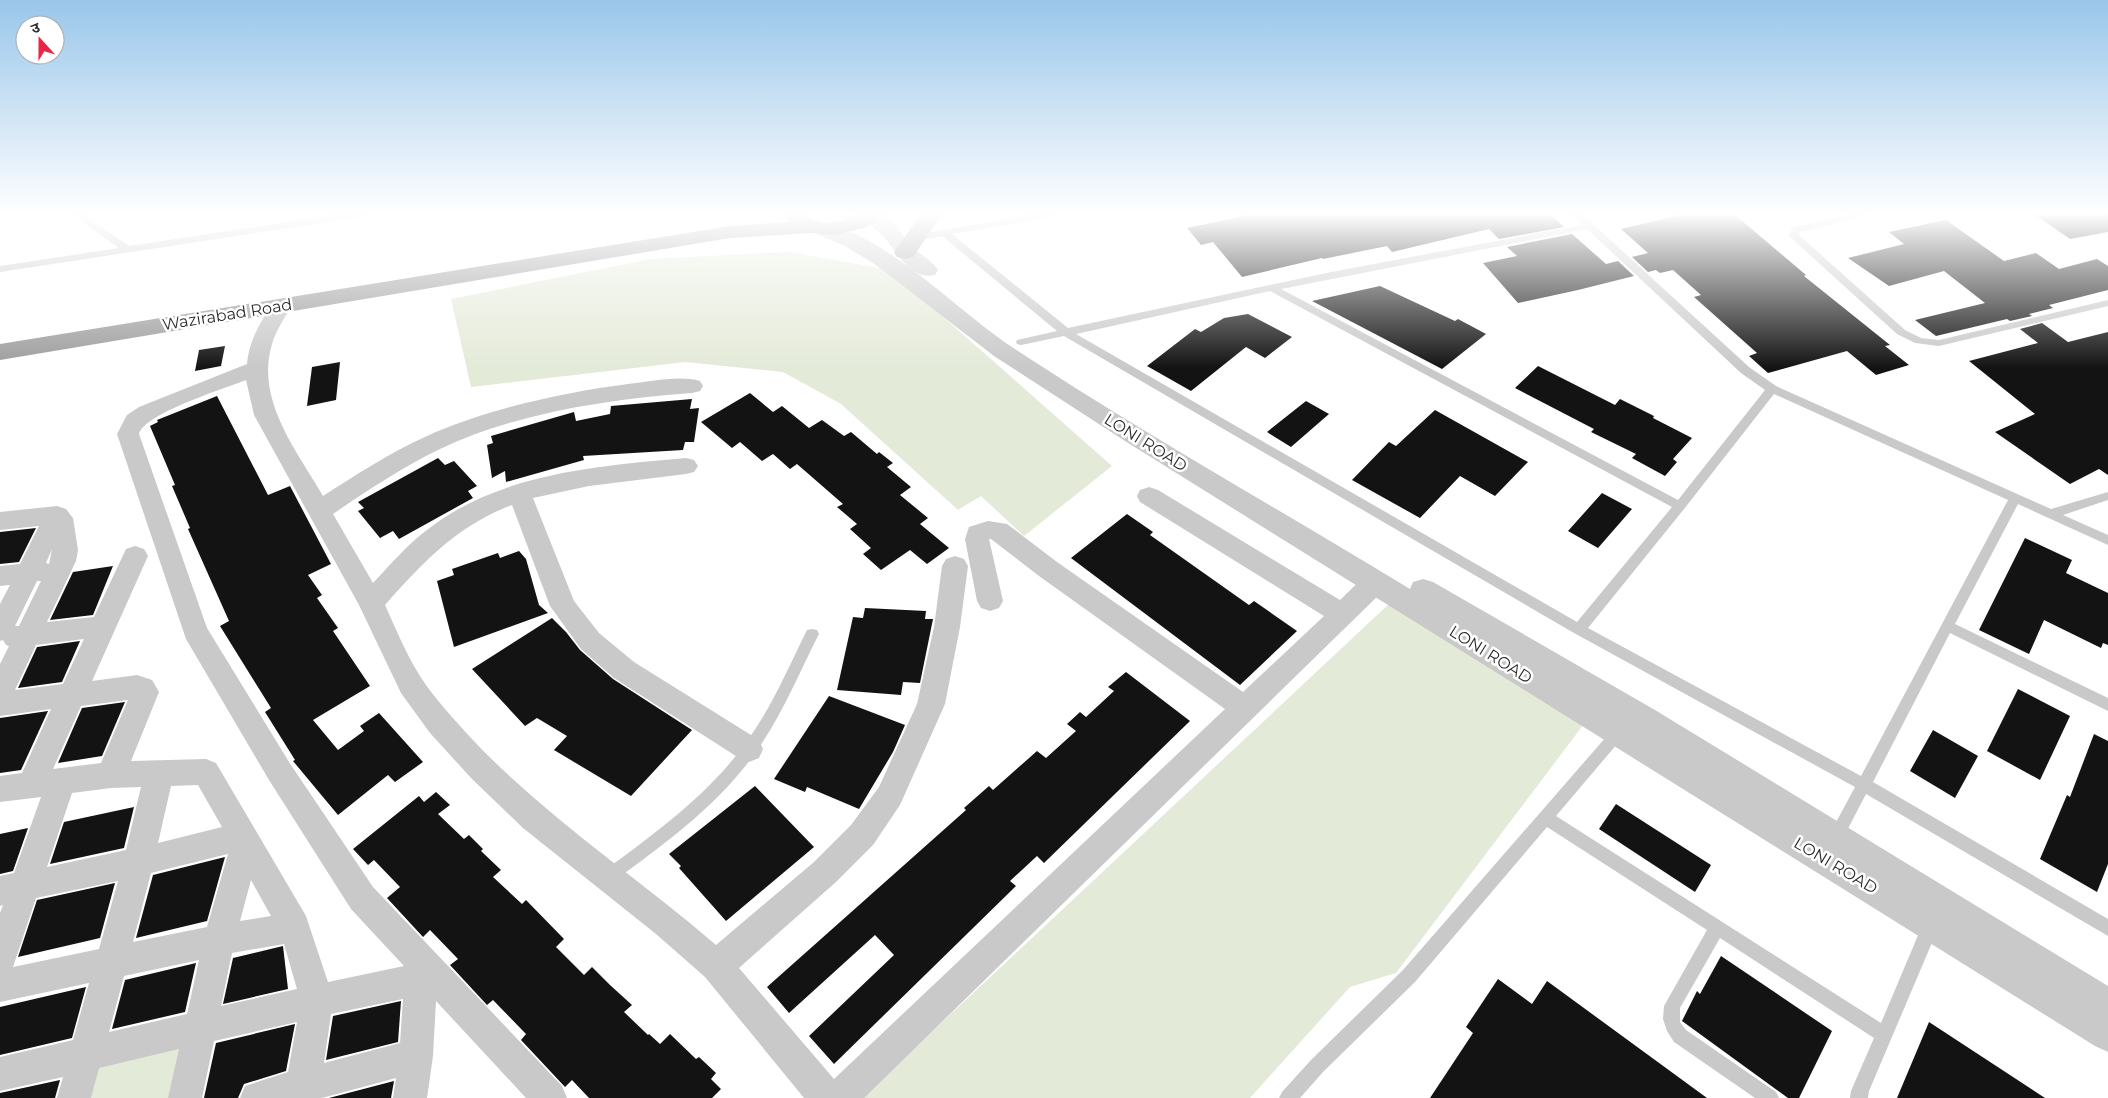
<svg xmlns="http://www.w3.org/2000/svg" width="2108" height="1098" font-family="Montserrat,'Noto Sans Devanagari',sans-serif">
<rect width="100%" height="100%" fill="#fff"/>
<g fill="#e4ead8">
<polygon points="789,252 890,270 1112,466 1024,536 981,496 958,510 841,404 783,372 685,362 471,387 451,299 651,259"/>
<polygon points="1390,603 1590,716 1396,973 1350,987 1250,1098 861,1098"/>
<polygon points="188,1039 175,1098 82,1098 92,1062"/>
</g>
<g fill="#131313">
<polygon points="1253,214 1550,214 1564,227 1499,239 1489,229 1392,252 1387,246 1323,259 1322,258 1242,277 1213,242 1201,245 1187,228"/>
<polygon points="1684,214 1734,214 1806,275 1804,276 1890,345 1885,346 1909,365 1876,375 1847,351 1768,373 1749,356 1757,353 1694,297 1701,295 1673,270 1660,273 1656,270 1648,272 1632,257 1648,253 1621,229"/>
<polygon points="2034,214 2108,214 2108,232 2070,239"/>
<polygon points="1946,220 2004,261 2036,253 2059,269 2097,259 2108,266 2108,290 2049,305 2053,308 2029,314 2032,316 2010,321 2007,319 1936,336 1915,320 1985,303 1944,271 1889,286 1848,258 1904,244 1889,232"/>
<polygon points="1572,234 1606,264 1618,261 1634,276 1578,290 1518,303 1483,263 1517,256 1507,247"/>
<polygon points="1380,286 1455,321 1458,319 1486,334 1442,369 1312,301"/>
<polygon points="1248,314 1292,337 1265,358 1246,347 1191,391 1147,366 1195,329 1201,332 1224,318"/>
<polygon points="2042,323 2068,342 2108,332 2108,475 2099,469 2070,484 1995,432 2035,414 1969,361 2038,343 2020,329"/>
<polygon points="225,346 221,366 195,371 199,350"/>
<polygon points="340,362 336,400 307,406 312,367"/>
<polygon points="1538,366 1615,405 1620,399 1654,416 1653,418 1692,438 1673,459 1677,462 1665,476 1632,458 1636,454 1591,432 1594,429 1515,388"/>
<polygon points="750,393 773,412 782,406 809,428 822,420 844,436 851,432 877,454 879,452 893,463 887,467 911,487 900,495 928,518 920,524 949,548 927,564 910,550 881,570 863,554 871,548 850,529 857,524 837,507 843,504 797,464 790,469 773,454 762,461 740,442 732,448 701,422"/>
<polygon points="217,396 268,495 290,486 331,564 308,575 322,595 317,598 338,628 333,631 370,686 313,720 338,750 364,731 360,726 379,713 423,762 395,782 388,775 338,815 293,761 295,760 265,712 271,708 220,626 229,621 188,529 190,528 172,486 175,485 150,426 158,422 157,420"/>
<polygon points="692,399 690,409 699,408 694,442 685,442 683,450 583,456 584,460 506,482 505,471 492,478 487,445 493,443 491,436 574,412 576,421 610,414 611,406"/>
<polygon points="1306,401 1329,414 1291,447 1267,432"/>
<polygon points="1435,410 1528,462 1495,496 1460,476 1420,518 1352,480 1389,442 1396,446"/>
<polygon points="438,458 445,465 454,461 477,486 468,491 473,498 399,539 393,531 380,538 358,511 364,508 358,502"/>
<polygon points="1602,493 1632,509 1598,548 1568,531"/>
<polygon points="1127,514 1153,532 1150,535 1249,605 1254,601 1297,631 1240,685 1071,558"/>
<polygon points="36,528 19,562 0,564 0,532"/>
<polygon points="2025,538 2072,560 2066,573 2108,593 2108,645 2103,643 2101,648 2044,620 2029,654 1979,630"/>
<polygon points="519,551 526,559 539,605 548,613 454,647 437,581 454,575 452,569 498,553 500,558"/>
<polygon points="113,566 93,615 50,620 73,572"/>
<polygon points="865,608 926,611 925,619 933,619 920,683 903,682 901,695 837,690 853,617 863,618"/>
<polygon points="552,618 566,632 580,650 613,679 692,730 631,796 554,750 567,736 537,718 525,726 472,669"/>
<polygon points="80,641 62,682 18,688 37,647"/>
<polygon points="1126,672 1190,721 1044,863 1037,856 1010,881 1016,886 834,1064 809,1036 894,955 875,935 789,1013 767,987 966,810 964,808 989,786 993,790 1037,751 1046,758 1076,731 1067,724 1080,712 1086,717 1114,691 1108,687"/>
<polygon points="2018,689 2070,716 2040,780 1987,751"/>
<polygon points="829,696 905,725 893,752 859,809 807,787 805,792 774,779"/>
<polygon points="125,702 102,756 58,763 82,708"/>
<polygon points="48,711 21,770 0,773 0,718"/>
<polygon points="1933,730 1978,756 1955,798 1910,771"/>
<polygon points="2094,734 2108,741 2108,864 2097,892 2040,859 2067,795 2070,797"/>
<polygon points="755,786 814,847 726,921 679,868 681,866 669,854"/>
<polygon points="436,792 450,805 438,814 464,839 469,835 483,849 481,851 501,870 493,877 522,904 526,900 564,939 556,947 584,975 592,967 610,985 632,1005 624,1012 648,1035 649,1034 660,1044 670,1034 696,1059 699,1057 716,1073 711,1079 721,1089 712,1098 589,1098 572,1080 565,1087 521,1040 526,1034 493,1000 487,1005 450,965 458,959 430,930 423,937 387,898 400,887 374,860 368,865 353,849 419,796 424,802"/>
<polygon points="1616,804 1711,865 1695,892 1599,829"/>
<polygon points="134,807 124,848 50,864 64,822"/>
<polygon points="28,828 13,871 0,874 0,834"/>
<polygon points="225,857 207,921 136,938 153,875"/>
<polygon points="115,883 100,938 18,957 37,900"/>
<polygon points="283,946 288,989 223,1004 233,958"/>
<polygon points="1721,956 1832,1031 1799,1098 1788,1098 1682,1021 1697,991 1700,994"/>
<polygon points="196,963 185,1012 112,1029 125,980"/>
<polygon points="1498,979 1532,1004 1547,981 1707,1098 1430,1098 1473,1033 1466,1027"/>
<polygon points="86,987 72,1038 0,1055 0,1007"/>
<polygon points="401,1001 398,1042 326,1060 333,1016"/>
<polygon points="1929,1022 2045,1098 1897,1098"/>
<polygon points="295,1024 286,1071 244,1084 238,1098 204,1098 216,1043"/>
<polygon points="60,1080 55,1098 0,1098 0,1093"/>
<polygon points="394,1081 391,1098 329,1098"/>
</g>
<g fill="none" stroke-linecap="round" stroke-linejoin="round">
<g fill="#c9c9c9" fill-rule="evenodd">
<polygon points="71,214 82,214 129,246 341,214 366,214 361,217 0,272 0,266 119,248"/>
<path d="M1035,214H1057L1052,217L952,234L1068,328L1331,272L1582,225L1571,214H1582L1749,367L1776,386L2051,509L2108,492V500L2063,515L2108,535V545L2018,504L1955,624L2108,698V711L1950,633L1873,782L2108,919V936L1866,794L1840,844L1835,846L1830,844L1827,839L1855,787L1574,633L1064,336L1021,345L1017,344L1016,342L1017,340L1057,331L942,236L914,241L909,238L914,235ZM1587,229L1741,373L1765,390L1678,500L1281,289ZM1270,291L1672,507L1577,622L1076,334ZM1774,394L2008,500L1861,776L1588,628L1684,509Z"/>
<polygon points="1850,214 1867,214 1865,216 1800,232 1799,235 1905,330 1921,338 1939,340 2108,300 2108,306 1939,346 1915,343 1897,334 1789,236 1792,228"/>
<path d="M812,629L817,630L819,634C799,673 783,713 758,749C721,803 666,843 614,881L609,883L604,881L601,876L604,871C655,833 710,794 747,741C772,707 788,668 807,630Z"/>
<polygon points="1618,727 1623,729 1625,733 1623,737 1556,816 1881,1023 1919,933 1929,923 1935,920 1941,923 1943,928 1931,945 1869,1091 1868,1098 1850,1098 1851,1091 1874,1038 1720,938 1680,1008 1680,1022 1686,1030 1776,1092 1779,1098 1755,1098 1674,1042 1667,1031 1663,1019 1664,1006 1707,930 1547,827 1415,982 1323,1072 1300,1098 1279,1098 1282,1092 1311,1060 1403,970 1613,729"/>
</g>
<path fill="#c9c9c9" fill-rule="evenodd" d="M281,299L288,301L291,306C285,318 276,330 272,344C255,400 297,451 323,496C356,475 389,453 425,437C483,410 564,392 628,384C650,382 678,375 700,381L703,386L700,391L692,393C610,399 515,413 440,449C403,467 368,490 333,514L373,583C390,565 407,545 427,530C499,473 598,466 686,458L694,460L698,466L694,472L686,474L589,486L533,498L574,601L599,633L634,662L759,740L763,749L759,758L749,762L739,758L614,678L581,649L550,606L512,505C458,525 422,563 385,605C396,629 406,654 420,676C434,698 453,718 471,738C544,816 635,875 716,945L814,862L851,825L879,787L917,704L934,627L942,566L946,559L955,556L964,559L968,566L960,627L945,704L900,805L873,845L836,882L739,968L834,1079L1225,709L1039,576L991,539H989L1003,601L999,608L990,611L981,608L977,601L965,539L969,527L988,521L1007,524L1057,562L1243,692L1324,616L1140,502L1137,496L1140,490L1149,487L1158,490L1340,600C1354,588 1366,569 1385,575L1389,582L1385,589L864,1098H804L705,977L656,934L523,828L472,779L430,733L401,693L359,605L254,415L246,380C224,389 145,413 139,434L207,628L289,762L373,887L562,1086L567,1098H526L436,1001L433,1056L427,1098H393L396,1078L322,1098H240L245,1086L288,1072L297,1022L214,1041L202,1098H168L179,1049L99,1068L91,1098H57L63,1077L0,1091V1057L73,1040L89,983L0,1002V913L3,905L0,906V876L14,873L41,797L0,802V776L22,773L51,709L0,716V664L9,646L6,645L3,640L0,641V604L10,585L0,586V566L20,564L39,526L0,530V512L57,506L66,509L73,518L78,550L76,561L47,622L94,617L126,549L135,546L144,549L148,556L92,681L137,675L152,680L159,692L131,761L206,759L216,763L306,916L328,982L404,966L351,909L269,780L186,639L117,434L127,415L139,407L247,364C249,340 261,321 274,301ZM52,549L49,564L46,563ZM37,581H41L19,626H15ZM84,639L63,684L15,690L36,645ZM128,700L101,763L53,769L81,706ZM198,785L222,827L158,843L171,786ZM141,787L126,850L47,867L72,793L111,788ZM228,854L207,927L133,942L151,873ZM251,880L271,916L240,921ZM118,881L99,949L13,967L36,898ZM284,944L297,989L221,1006L232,953ZM199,960L187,1014L109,1032L124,976ZM403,999L400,1043L324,1063L331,1014Z"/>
<g fill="#c9c9c9" fill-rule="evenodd">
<path d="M862,214H883C896,225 902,234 912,246C920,255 931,260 938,270L935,275C911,281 897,252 884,237C877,229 865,223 862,214Z"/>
<path d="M827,224C892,240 956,310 1012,347C1141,432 1277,508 1410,589L1413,582L1423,579L1433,582L1655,710L2108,986V1052L2095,1046L1125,441L994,356L876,265L845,246L819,235L816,230L819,225Z"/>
</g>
<polygon fill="#a4a4a4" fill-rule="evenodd" points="921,214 942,214 913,257 905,259 897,257 894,252"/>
<polygon fill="#9c9c9c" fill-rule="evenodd" points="788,214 805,214 810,219 823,223 842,221 859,214 883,214 873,224 864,228 834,235 810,233 730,238 0,360 0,344 730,226 789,222 786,217"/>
</g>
<linearGradient id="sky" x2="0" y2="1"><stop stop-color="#99c6ea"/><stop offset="0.58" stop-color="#fff"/><stop offset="1" stop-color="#fff" stop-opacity="0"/></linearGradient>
<rect width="2108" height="368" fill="url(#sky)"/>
<g text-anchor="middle" stroke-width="5" stroke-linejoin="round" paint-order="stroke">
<g font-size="16" fill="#2c2c2c" stroke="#fff">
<text transform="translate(227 314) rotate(-9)" y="6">Wazirabad Road</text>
<text transform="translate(1146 442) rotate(32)" y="6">LONI ROAD</text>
<text transform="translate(1491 654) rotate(32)" y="6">LONI ROAD</text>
<text transform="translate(1836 865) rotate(31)" y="6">LONI ROAD</text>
</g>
</g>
<g transform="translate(40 40) rotate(339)"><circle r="24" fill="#ffffff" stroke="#ababab"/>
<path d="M0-4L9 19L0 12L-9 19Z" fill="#eb2546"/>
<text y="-8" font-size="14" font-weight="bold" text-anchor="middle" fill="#2c2c2c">उ</text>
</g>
</svg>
